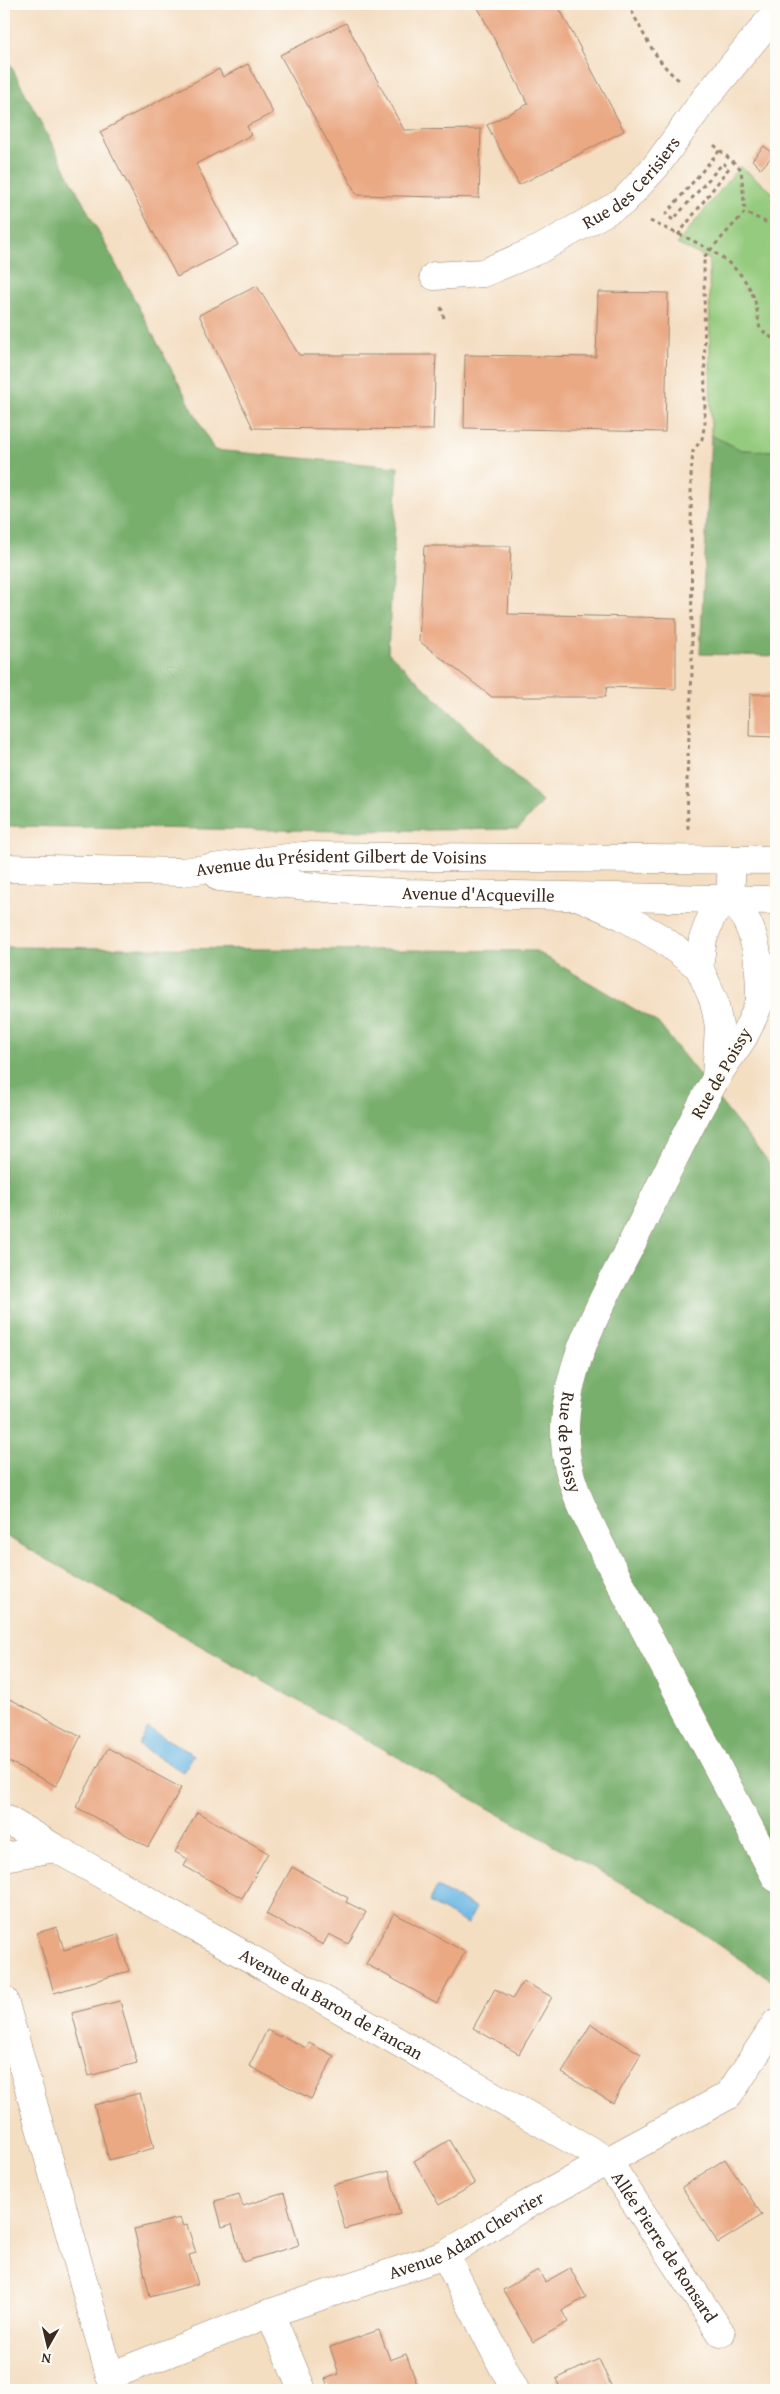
<svg xmlns="http://www.w3.org/2000/svg" width="780" height="2394" font-family="'Gentium Book Plus',serif">
<rect width="100%" height="100%" fill="#fdfcf7"/>
<filter id="ink" filterUnits="userSpaceOnUse"><feTurbulence type="fractalNoise" baseFrequency=".02" numOctaves="2"/><feDisplacementMap in="SourceGraphic" scale="10" xChannelSelector="R" yChannelSelector="G"/><feConvolveMatrix kernelMatrix="1 2 1 2 8 2 1 2 1" color-interpolation-filters="sRGB"/></filter>
<filter id="wash" filterUnits="userSpaceOnUse"><feTurbulence type="fractalNoise" baseFrequency=".0096" numOctaves="4" result="noise"/><feDisplacementMap in="SourceGraphic" scale="20" xChannelSelector="R" yChannelSelector="G"/><feGaussianBlur stdDeviation="1.12" result="paint"/><feColorMatrix in="noise" values="0 0 0 0 0 0 0 0 0 0 0 0 0 0 0 0 0 1.4 0 .05"/><feComposite in="paint" operator="in"/></filter>
<g filter="url(#wash)">
<rect width="100%" height="100%" fill="#f4dec2"/>
<polygon fill="#95cb7e" stroke="#687a4e" points="740,166 776,195 776,451 741,450 711,435 709,259 677,244"/>
<g fill="#78af6d" stroke="#5a6c46">
<polygon points="4,53 214,450 398,467 388,652 542,802 518,829 341,831 4,826"/>
<polygon points="711,435 741,450 776,451 776,656 700,654"/>
<polygon points="4,947 536,951 658,1023 768,1162 776,1198 776,1983 660,1905 4,1535"/>
</g>
<g fill="#69b6e3" stroke="#527080">
<polygon points="148,1728 194,1755 183,1772 138,1745"/>
<polygon points="437,1887 476,1908 467,1924 429,1902"/>
</g>
<g id="blocks">
<g fill="#eaa883">
<polygon points="476,4 557,4 624,131 519,185 487,125 528,104"/>
<polygon points="346,23 404,130 481,129 479,198 357,195 280,55"/>
<polygon points="248,64 273,113 247,126 251,135 196,164 238,245 177,277 100,132 219,69 223,77"/>
<polygon points="764,146 774,154 761,169 752,160"/>
<polygon points="257,286 299,355 436,355 433,430 253,428 199,315"/>
<polygon points="598,292 668,293 665,432 464,428 465,355 596,357"/>
<polygon points="424,546 511,546 508,614 676,618 676,689 607,687 605,697 492,697 419,641"/>
<polygon points="750,694 776,694 776,737 749,736"/>
<polygon points="10,1699 81,1736 56,1786 4,1759 4,1712"/>
<polygon points="108,1748 181,1788 148,1847 76,1807"/>
<polygon points="197,1812 268,1853 242,1898 184,1866 188,1859 175,1852"/>
<polygon points="292,1867 348,1898 346,1902 366,1912 348,1944 329,1934 323,1945 266,1914"/>
<polygon points="394,1913 465,1952 437,2003 366,1964"/>
<polygon points="57,1927 64,1950 118,1934 129,1971 54,1993 37,1933"/>
<polygon points="523,1981 552,1997 519,2054 473,2028 495,1989 513,1998"/>
<polygon points="120,2001 137,2063 89,2076 72,2013"/>
<polygon points="591,2024 641,2054 613,2103 562,2073"/>
<polygon points="267,2030 280,2037 281,2035 306,2048 309,2043 334,2056 311,2099 249,2066"/>
<polygon points="140,2093 154,2148 109,2160 94,2105"/>
<polygon points="449,2140 475,2184 439,2205 414,2161"/>
<polygon points="725,2159 762,2215 718,2243 682,2187"/>
<polygon points="389,2171 400,2214 345,2229 333,2185"/>
<polygon points="284,2193 299,2245 243,2262 232,2224 222,2227 215,2201 239,2194 243,2206"/>
<polygon points="180,2218 183,2226 187,2225 196,2253 189,2255 198,2284 150,2297 134,2229"/>
<polygon points="570,2268 586,2297 562,2311 568,2322 533,2342 503,2290 538,2270 545,2282"/>
<polygon points="379,2330 390,2360 406,2354 417,2384 399,2390 330,2390 325,2379 339,2374 330,2347"/>
<polygon points="599,2359 613,2390 561,2390 556,2379"/>
</g>
</g>
</g>
<g filter="url(#ink)">
<use href="#blocks" fill-opacity="0" stroke="#988470" stroke-width="1"/>
<g fill="none" stroke-linecap="round" stroke-linejoin="round">
<g stroke="#988470" stroke-width="29">
<g id="minor">
<path id="s1" d="M434,276L483,273L540,249L623,202L656,166L704,100L776,13"/>
<polyline points="580,897 622,916 662,939 699,967 714,1001 719,1026 716,1078"/>
<path d="M730,898C757,925 760,962 760,998"/>
<polyline points="699,967 703,939 712,915 730,898 732,860"/>
<path id="s2" d="M776,967C764,989 756,1014 744,1036C735,1051 723,1065 715,1080C686,1132 660,1186 634,1239C602,1302 562,1367 565,1441C566,1482 589,1521 607,1558L776,1878"/>
<polyline points="4,1818 55,1848"/>
<path id="s3" d="M4,1857L55,1848L607,2160L721,2333"/>
<polyline points="4,2000 110,2376"/>
<polyline points="445,2255 515,2390"/>
<polyline points="270,2313 302,2390"/>
<path id="s4" d="M110,2376L270,2313L445,2255L521,2208L729,2095L776,2023"/>
</g>
</g>
<g stroke="#988470" stroke-width="29">
<g id="major">
<path id="s5" d="M4,868L182,872L302,856L776,860"/>
<path id="s6" d="M219,877L336,889L403,893L776,900"/>
</g>
</g>
<g stroke="#988470" stroke-width="3" stroke-dasharray="4 4" stroke-linecap="butt">
<path d="M628,4C642,30 655,62 679,80"/>
<polyline points="714,145 741,169 745,212"/>
<path d="M650,221C688,240 737,253 754,298C757,307 758,319 760,329L776,341"/>
<polyline points="678,235 729,168 723,163 673,220 666,214 720,150"/>
<polyline points="441,307 444,318"/>
<polyline points="688,829 687,777 692,672 691,476 693,451 702,439 705,423 704,257 745,212 776,227"/>
</g>
<use href="#minor" stroke="#fff" stroke-width="28"/>
<use href="#major" stroke="#fff" stroke-width="28"/>
</g>
</g>
<g text-anchor="middle" stroke-width="4" stroke-linejoin="round" paint-order="stroke">
<g font-size="18" fill="#3b2a1e" stroke="#fdfcf7">
<text dy="6" stroke="none"><textPath href="#s1" startOffset="225">Rue des Cerisiers</textPath></text>
<text dy="6" stroke="none"><textPath href="#s5" startOffset="338">Avenue du Président Gilbert de Voisins</textPath></text>
<text dy="6" stroke="none"><textPath href="#s6" startOffset="260">Avenue d'Acqueville</textPath></text>
<text transform="translate(721 1073) rotate(-60)" y="6">Rue de Poissy</text>
<text dy="6" stroke="none"><textPath href="#s2" startOffset="525">Rue de Poissy</textPath></text>
<text dy="6" stroke="none"><textPath href="#s3" startOffset="369">Avenue du Baron de Fancan</textPath></text>
<text dy="6" stroke="none"><textPath href="#s4" startOffset="384">Avenue Adam Chevrier</textPath></text>
<text dy="6" stroke="none"><textPath href="#s3" startOffset="790">Allée Pierre de Ronsard</textPath></text>
</g>
</g>
<rect width="780" height="2394" fill="none" stroke="#fdfcf7" stroke-width="20"/>
<g transform="translate(48 2346) rotate(188)" stroke="#fdfcf7" stroke-width="4" paint-order="stroke">
<path d="M0-4L9 19L0 12L-9 19Z" fill="#3b2a1e"/>
<text y="-8" font-size="14" font-weight="bold" text-anchor="middle" fill="#3b2a1e">N</text>
</g>
</svg>
